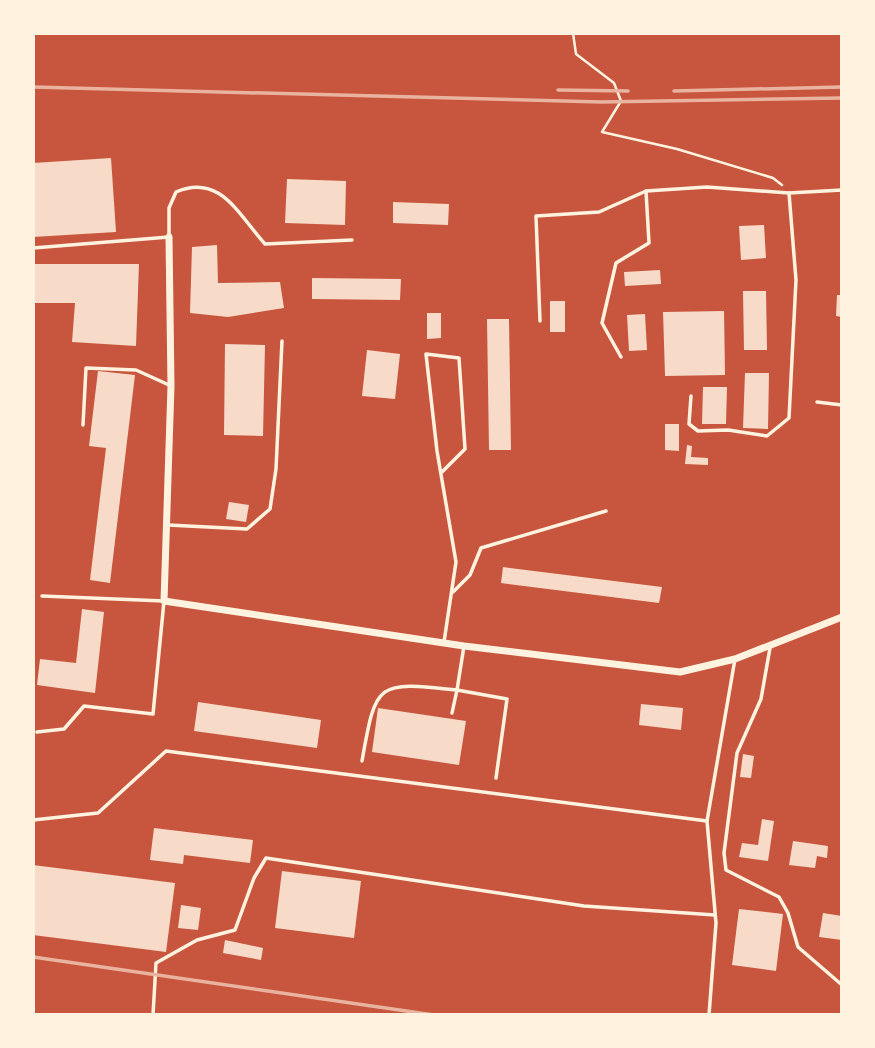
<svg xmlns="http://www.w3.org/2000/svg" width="875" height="1048" font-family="'Open Sans',sans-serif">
<rect width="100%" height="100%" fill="#c8553d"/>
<g fill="#f7dbc8">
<polygon points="111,158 116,232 33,237 33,163"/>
<polygon points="287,179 346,181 345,225 285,223"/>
<polygon points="393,202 449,204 448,225 393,223"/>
<polygon points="764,225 766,258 741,260 739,226"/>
<polygon points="217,245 218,283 280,282 284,308 228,317 190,313 192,247"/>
<polygon points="33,264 139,264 136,346 72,342 75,303 33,303"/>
<polygon points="660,270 661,284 625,286 624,272"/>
<polygon points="312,278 401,279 400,300 312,299"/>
<polygon points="743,291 766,291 767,350 744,350"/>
<polygon points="837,295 842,295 842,317 836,316"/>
<rect x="550" y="301" width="15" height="31"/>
<polygon points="724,311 725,375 665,376 663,312"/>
<polygon points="427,313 441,313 441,338 427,339"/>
<polygon points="645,314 647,350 629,351 627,315"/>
<polygon points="487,319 509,319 511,450 489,450"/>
<polygon points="225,344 265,345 263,436 224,435"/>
<polygon points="367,350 400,354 395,399 362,396"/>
<polygon points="98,371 135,375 110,583 90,580 106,448 89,446"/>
<polygon points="745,373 769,373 768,429 743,428"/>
<polygon points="703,387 727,387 726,424 702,424"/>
<polygon points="665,424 679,424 679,451 665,450"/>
<polygon points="687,445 692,446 691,457 708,458 708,465 685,464"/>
<polygon points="229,502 249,505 246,522 226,519"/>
<polygon points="503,567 662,587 659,603 501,583"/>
<polygon points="82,609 104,612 95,693 37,685 40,659 76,663"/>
<polygon points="198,702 321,720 317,748 194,731"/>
<polygon points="641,704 683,708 681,730 639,725"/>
<polygon points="378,708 466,721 459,765 372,752"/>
<polygon points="743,754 754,756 751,778 740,777"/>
<polygon points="762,819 774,821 768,861 739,857 742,843 758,845"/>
<polygon points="154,828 253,840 250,863 184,855 183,864 150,860"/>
<polygon points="793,841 828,846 827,858 817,856 815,868 789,865"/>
<polygon points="33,865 175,883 166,952 33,935"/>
<polygon points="282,871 361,881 354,938 275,928"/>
<polygon points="181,905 201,908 198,930 178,928"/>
<polygon points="739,909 783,914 776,971 732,965"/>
<polygon points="823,913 842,916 842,940 819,937"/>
<polygon points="225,940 263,948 261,960 223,953"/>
</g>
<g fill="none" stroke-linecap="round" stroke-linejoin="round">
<polyline stroke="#fff3e0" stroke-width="2.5" points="573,33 576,54 614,83 621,101 602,132 677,149 773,178 782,185"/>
<g stroke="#fff3e0" stroke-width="3.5">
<path d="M33,248L169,237V208L176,192C220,173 238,214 265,244L352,240"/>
<polyline points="540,321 536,216 599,212 646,191"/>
<polyline points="621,357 602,323 616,263 649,243 646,191 707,187 789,193"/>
<polyline points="691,396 689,424 698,431 728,430 767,436 789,418 796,280 789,193 842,190"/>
<polyline points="817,402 842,405"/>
<polyline points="83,425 86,368 136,370 169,385"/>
<polyline points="441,473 465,449 459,358 426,354 437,451 456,562 444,642"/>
<polyline points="168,525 247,529 270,509 276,469 282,341"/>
<polyline points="453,592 470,575 481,548 606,511"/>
<polyline points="770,648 761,699 737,753 724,853 726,870 779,897 788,913 798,947 842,985"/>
<polyline points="452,713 457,690 507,699 496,778"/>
<polyline points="37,732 64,729 84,706 153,714 164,601 42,596"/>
<path d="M362,761C376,682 376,681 457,690L464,646"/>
<polyline points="33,820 98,813 166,751 707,821 735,659"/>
<polyline points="707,821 716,923 709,1015"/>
<polyline points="153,1015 156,963 197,940 235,930 254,878 266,858 584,906 715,915"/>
</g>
<polyline stroke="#fff3e0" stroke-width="7" points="169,237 171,386 164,601 464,646 680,672 735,659 842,617"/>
<g stroke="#e9b49f" stroke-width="3.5">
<polyline points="33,87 601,102 842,98"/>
<polyline points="558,90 628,91"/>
<polyline points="674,91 842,87"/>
<polyline points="33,957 434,1015"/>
</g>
</g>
<rect width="875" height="1048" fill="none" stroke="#fff3e0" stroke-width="70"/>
</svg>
